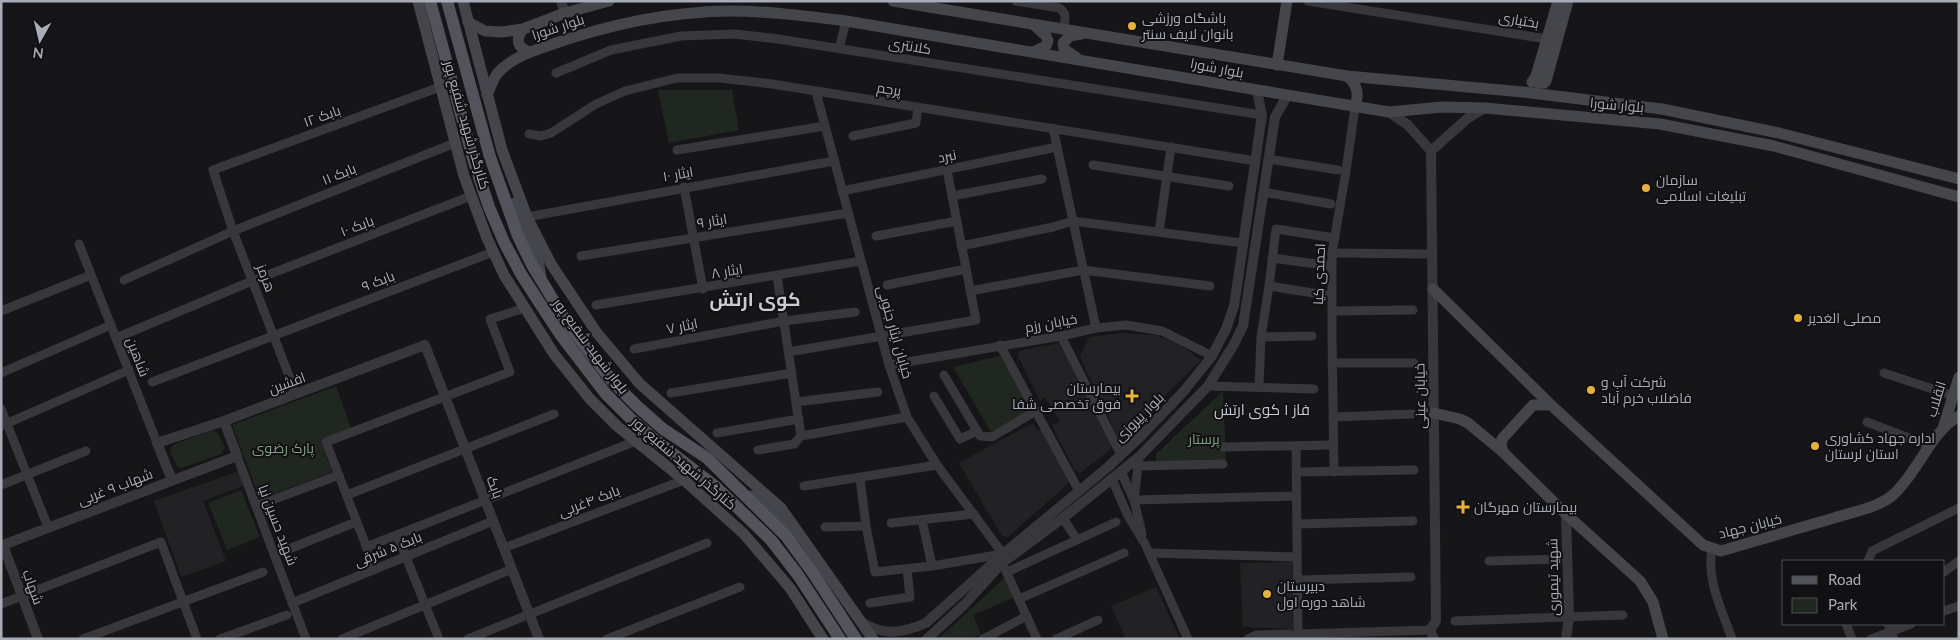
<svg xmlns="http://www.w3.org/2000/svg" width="1960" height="640" font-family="Lato,Cairo,sans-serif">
<rect width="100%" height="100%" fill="#161517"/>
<g fill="#222224">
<polygon points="1121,333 1156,335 1180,345 1201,360 1119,441 1080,357 1089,337"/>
<polygon points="1059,343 1113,445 1108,451 1080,473 1074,469 1052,425 1060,421 1045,397 1040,401 1018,356 1019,351"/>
<polygon points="1033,423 1038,431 1045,429 1072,480 1008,537 1002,536 959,463"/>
<polygon points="239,471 245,485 203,501 226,561 181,577 154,501"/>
<polygon points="1292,562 1293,629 1243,627 1240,563"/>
<polygon points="1156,587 1180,639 1126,639 1111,606"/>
</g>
<g fill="#202721">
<polygon points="658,90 732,90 739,130 669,143"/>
<polygon points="1000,356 1029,401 1027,414 991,432 953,367"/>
<polygon points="336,386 352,430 321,442 332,472 260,499 232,425"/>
<polygon points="1223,391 1226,462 1156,462 1156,454"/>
<polygon points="213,430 217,432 225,447 221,454 182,468 177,467 170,451 173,445"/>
<polygon points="241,490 260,537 227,550 208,503"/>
<polygon points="1011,572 1020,595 973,615 981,634 971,639 938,639"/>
</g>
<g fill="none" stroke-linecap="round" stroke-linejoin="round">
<g stroke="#37373c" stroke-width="9">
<path d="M1016,1L1059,8C1068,13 1065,20 1063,30"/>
<polyline points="1308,1 1547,39"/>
<polyline points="839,49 846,21"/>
<polyline points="556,73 611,50 681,36 735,34 778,39 1262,115"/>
<polyline points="816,92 889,365 907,417 937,465 1003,554 932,566 875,572 866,526 860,478"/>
<polyline points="1053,128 1096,328"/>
<polyline points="529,134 541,136 551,133 596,104 625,91 677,78 719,78 772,84 1256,161"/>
<polyline points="853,136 916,123 918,107"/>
<polyline points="677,150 825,126"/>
<polyline points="1268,159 1338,170"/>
<polyline points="1093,165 1229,186"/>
<polyline points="684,187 703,289"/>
<polyline points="842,191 1057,147"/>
<polyline points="1263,192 1331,204"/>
<polyline points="952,196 1042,179"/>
<polyline points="527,217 834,161"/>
<polyline points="1159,232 1171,147"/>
<polyline points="876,236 957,221"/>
<polyline points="79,244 157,443"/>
<polyline points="961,246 1053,227 1073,221 1242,243"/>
<polyline points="1332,253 1432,254"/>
<polyline points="581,256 848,213"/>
<polyline points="1272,258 1332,266"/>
<polyline points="777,276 801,436"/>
<polyline points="124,280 233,231 455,143"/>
<polyline points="887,285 966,269"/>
<polyline points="1269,286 1332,296"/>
<polyline points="970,291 1083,270 1210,286"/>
<polyline points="596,305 861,261"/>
<polyline points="1,311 91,275"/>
<polyline points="1332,311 1413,310"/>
<polyline points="1061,336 1121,455"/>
<polyline points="1261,337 1312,336"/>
<polyline points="116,338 252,281 471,196"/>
<polyline points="1000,345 1079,491"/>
<polyline points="634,349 784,321 855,312"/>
<polyline points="788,352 976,320 947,170"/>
<polyline points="1332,363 1414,363"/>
<polyline points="889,365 1061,336 1096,328 1126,325 1162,331 1212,356"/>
<polyline points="1,373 111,325"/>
<polyline points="1884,373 1954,396"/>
<polyline points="944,375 980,436 992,437 1036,411"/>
<polyline points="152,382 493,252"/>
<polyline points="1208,386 1314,389"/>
<polyline points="1259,387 1261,337 1269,286 1276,229 1335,238"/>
<polyline points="671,393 792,373"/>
<polyline points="296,394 233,231 213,170 440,87"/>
<polyline points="934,396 960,439 977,431"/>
<polyline points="796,402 878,392"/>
<polyline points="1,409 48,527"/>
<polyline points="1333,417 1412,414"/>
<polyline points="1867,422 1930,446"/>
<polyline points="1,426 129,370"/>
<polyline points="717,433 799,419"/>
<polyline points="801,436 907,417"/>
<polyline points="1296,446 1298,639"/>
<polyline points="1223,447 1333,445"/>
<polyline points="758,450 794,444 801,436"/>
<polyline points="237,456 306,639"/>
<polyline points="1139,457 1134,500 1297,496"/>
<polyline points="1138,466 1223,464"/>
<polyline points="1121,472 1134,500 1142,534"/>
<polyline points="1297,472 1414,470"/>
<polyline points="1334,472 1332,336 1332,253 1346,171 1355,107"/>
<polyline points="1112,479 1128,516 1145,544 1188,639"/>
<polyline points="1,485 86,451"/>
<polyline points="804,486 937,465"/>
<polyline points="347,495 554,414"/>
<polyline points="256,506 339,475"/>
<polyline points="1063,518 1077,540"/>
<polyline points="922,520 932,566"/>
<polyline points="891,523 974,514"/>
<polyline points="1297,524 1413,521"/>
<polyline points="825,527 866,526"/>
<polyline points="397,535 439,639"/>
<polyline points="366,547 636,441"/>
<polyline points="504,548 684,480"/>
<path d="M1712,549C1706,580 1722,610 1732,639"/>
<polyline points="1149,553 1297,557"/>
<polyline points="274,555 356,522"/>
<polyline points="1489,561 1567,559"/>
<polyline points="1868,561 1872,551 1959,508"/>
<polyline points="375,569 326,442 510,372 490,319 525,308"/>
<polyline points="1005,569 1037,639"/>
<polyline points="1007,572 1116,522"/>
<polyline points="1944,572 1959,561"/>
<polyline points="1298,580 1411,577"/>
<polyline points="1019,599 1124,553"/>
<polyline points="292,603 493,521"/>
<polyline points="870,603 910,597 907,569"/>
<polyline points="1,604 161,542 197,639"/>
<polyline points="1944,611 1959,606"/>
<polyline points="1455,621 1623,615"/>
<polyline points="1846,624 1852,639"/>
<polyline points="1888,624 1894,639"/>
<polyline points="1298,634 1430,630"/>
<polyline points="83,639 263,572"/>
<polyline points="220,639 287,615"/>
<polyline points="342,639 512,569"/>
<polyline points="468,639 707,543"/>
<polyline points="607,639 740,587"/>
<polyline points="983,639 1027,616"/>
<polyline points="1056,639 1098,620"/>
<polyline points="1248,639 1256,635 1290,634"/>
<polyline points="1871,639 1911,624"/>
</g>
<g stroke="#37373c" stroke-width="10">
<polyline points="561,1 565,13"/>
<polyline points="1389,112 1408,125 1431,151"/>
<polyline points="1431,151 1436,621 1430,630 1434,639"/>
<polyline points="1431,151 1468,118 1485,108"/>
<polyline points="172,480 157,443 224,421 425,345 539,639"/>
<polyline points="1566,514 1569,617 1566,639"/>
<path d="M863,623C885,636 903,633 926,623L1003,554L1108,467L1142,435L1184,391L1212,356L1226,329L1234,306L1262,115L1257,91"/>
<polyline points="38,639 3,545 237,456 224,421"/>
<polyline points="927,639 964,605 1002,563 1063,518 1139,457 1208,386 1233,346 1243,326 1275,117 1287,96"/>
</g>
<g stroke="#45464c" stroke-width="11">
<polyline points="418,1 464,176 487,238 504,275 554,354 590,399 617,426 684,480 744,534 790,588 823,639"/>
<polyline points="463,1 502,150 527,217 551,264 597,333 640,384 781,508 873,639"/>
<polyline points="893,1 1347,76 1523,92 1662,109 1779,133 1959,179"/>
<polyline points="468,22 485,31 502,32 523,29 565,13 609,1"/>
<path d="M523,29C515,39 517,47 529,52"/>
<polyline points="1033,52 1046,46 1048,41 1046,36 1034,25"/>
<polyline points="1076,57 1064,49 1063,43 1070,36 1081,34"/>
<polyline points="1277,65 1287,1"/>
<path d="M1347,76C1358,85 1359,94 1355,107"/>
<polyline points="1536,76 1538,83 1544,83 1546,81 1568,1"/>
<polyline points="1532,82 1536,76 1558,1"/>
<path d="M487,95C490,88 493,80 497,74C509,59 532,51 550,45C607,25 667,12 728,11C768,11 806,16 846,21L1389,112L1442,107L1485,108L1660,124L1774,146L1959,197"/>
<polyline points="514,203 538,261 541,277"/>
<polyline points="1433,289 1551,405"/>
<polyline points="1434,413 1460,419 1468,423 1503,452"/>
<polyline points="1944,425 1959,377"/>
<polyline points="752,496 775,515 794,537"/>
<path d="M1663,639L1653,602L1640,581L1566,514L1503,452L1501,445L1502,439L1533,405H1551L1703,545L1721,551C1759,540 1797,529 1834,518C1852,512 1881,507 1894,494C1917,473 1933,429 1959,416"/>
</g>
<g stroke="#53545b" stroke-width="12">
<polyline points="430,1 474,162 489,207 504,242 521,274 539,302 560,334 606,394 630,418 654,439 716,487 771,540 798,575 840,639"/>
<polyline points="447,1 490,157 518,236 532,265 569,326 613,382 637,406 663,429 707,458 786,536 813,573 856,639"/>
</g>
</g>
<g fill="#e7b13d" stroke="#111012" stroke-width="2">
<circle cx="1132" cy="26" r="5"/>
<circle cx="1646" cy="188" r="5"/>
<circle cx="1798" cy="318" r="5"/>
<circle cx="1591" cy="390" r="5"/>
<path d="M1129.5 388.5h5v5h5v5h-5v5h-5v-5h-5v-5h5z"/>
<circle cx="1815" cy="446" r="5"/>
<path d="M1460.5 499.5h5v5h5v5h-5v5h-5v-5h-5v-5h5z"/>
<circle cx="1267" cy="594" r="5"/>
</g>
<g text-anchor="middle" stroke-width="4" stroke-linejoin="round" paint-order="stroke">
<g font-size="14" fill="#a8acb7" stroke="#111012" text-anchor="start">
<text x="1142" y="23">باشگاه ورزشی<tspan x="1142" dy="16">بانوان لایف سنتر</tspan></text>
<text x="1656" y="185">سازمان<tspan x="1656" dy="16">تبلیغات اسلامی</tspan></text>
<text x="1808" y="323">مصلی الغدیر</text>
<text x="1601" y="387">شرکت آب و<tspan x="1601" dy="16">فاضلاب خرم آباد</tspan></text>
<text x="1121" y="393" text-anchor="end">بیمارستان<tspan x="1121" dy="16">فوق تخصصی شفا</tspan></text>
<text x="1825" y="443">اداره جهاد کشاوری<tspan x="1825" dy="16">استان لرستان</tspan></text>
<text x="1474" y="512">بیمارستان مهرگان</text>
<text x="1277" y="591">دبیرستان<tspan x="1277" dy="16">شاهد دوره اول</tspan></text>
</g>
<g font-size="14" fill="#a8acb7" stroke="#111012">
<text transform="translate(1519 20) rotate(10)" y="5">بختیاری</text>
<text transform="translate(558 27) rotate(-18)" y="5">بلوار شورا</text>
<text transform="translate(910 46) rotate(9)" y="5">کلانتری</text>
<text transform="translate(1217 68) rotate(11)" y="5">بلوار شورا</text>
<text transform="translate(889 89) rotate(9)" y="5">پرچم</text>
<text transform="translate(1617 105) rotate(5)" y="5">بلوار شورا</text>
<text transform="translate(322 116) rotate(-20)" y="5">بابک ۱۲</text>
<text transform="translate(467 125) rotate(74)" y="5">کنارگذر شهید شفیع پور</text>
<text transform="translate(947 156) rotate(-11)" y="5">نبرد</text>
<text transform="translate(339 174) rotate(-22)" y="5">بابک ۱۱</text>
<text transform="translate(678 174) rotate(-10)" y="5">ایثار ۱۰</text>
<text transform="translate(712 221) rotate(-9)" y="5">ایثار ۹</text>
<text transform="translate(357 226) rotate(-21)" y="5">بابک ۱۰</text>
<text transform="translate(727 271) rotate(-9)" y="5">ایثار ۸</text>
<text transform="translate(1319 274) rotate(-88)" y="5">احمدی کیا</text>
<text transform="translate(266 278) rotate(69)" y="5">هرمز</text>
<text transform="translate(378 281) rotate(-21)" y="5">بابک ۹</text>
<text transform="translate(1051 323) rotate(-10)" y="5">خیابان رزم</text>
<text transform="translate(682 326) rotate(-11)" y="5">ایثار ۷</text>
<text transform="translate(895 332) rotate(74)" y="5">خیابان ایثار جنوبی</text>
<text transform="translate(591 346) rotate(53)" y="5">بلوار شهید شفیع پور</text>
<text transform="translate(138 357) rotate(69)" y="5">شاهین</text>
<text transform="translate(287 383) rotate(-20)" y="5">افشین</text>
<text transform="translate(1420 396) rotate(-91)" y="5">خیابان عینی</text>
<text transform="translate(1936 399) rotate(-73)" y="5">انقلاب</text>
<text transform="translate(1139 417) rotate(-45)" y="5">بلوار پیروزی</text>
<text transform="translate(684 463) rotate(41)" y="5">کنارگذر شهید شفیع پور</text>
<text transform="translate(115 487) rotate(-21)" y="5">شهاب ۹ غربی</text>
<text transform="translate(495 487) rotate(69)" y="5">بابک</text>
<text transform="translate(589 501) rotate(-21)" y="5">بابک ۴غربی</text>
<text transform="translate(278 525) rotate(69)" y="5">شهید حسین نیا</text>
<text transform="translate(1750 526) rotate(-14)" y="5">خیابان جهاد</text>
<text transform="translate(388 549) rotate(-22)" y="5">بابک ۵ شرقی</text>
<text transform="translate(1553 577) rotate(-91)" y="5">شهید تیموری</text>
<text transform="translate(33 587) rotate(70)" y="5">شهاب</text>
</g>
<g font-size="14" fill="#80a083" stroke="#111012">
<text x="1204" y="444">پرستار</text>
<text x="283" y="453">پارک رضوی</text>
</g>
<g font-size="15" fill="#c9cbd3" stroke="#111012">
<text x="1262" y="415">فاز ۱ کوی ارتش</text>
</g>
<g font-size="19" font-weight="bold" fill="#c9cbd3" stroke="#111012">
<text x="755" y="306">کوی ارتش</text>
</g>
</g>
<rect width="1960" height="640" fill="none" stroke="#a8acb7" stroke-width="5"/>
<rect x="1782" y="560" width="162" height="65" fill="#111012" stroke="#4d4e54"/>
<rect x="1792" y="576" width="25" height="8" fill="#53545b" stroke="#4d4e54"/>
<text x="1828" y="585" font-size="15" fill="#a8acb7">Road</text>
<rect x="1792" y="598" width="25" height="15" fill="#202721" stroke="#4d4e54"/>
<text x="1828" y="610" font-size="15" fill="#a8acb7">Park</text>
<g transform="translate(40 40) rotate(188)" stroke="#111012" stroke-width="4" paint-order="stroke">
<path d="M0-4L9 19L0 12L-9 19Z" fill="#a8acb7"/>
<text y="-8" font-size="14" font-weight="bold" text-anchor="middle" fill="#a8acb7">N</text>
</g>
</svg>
